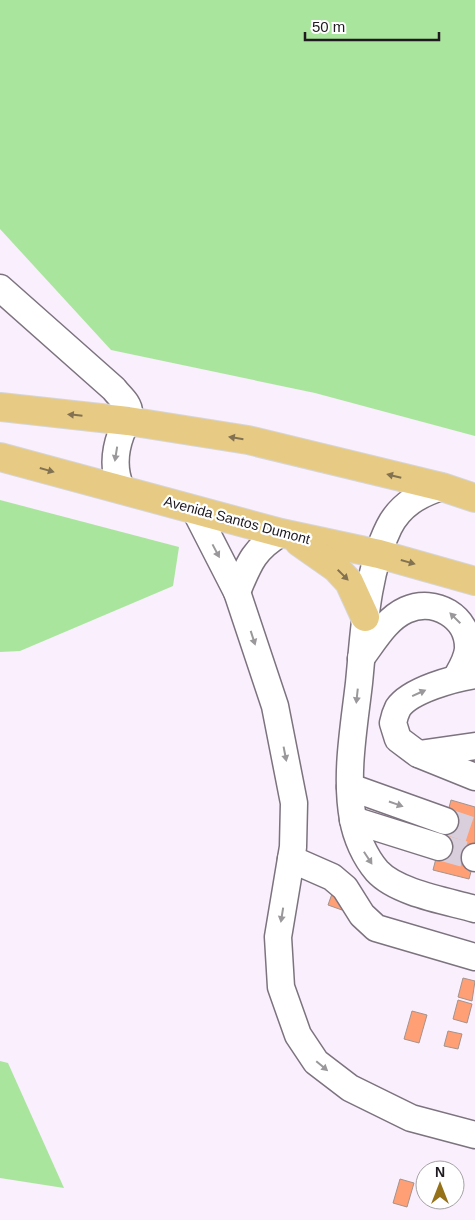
<svg xmlns="http://www.w3.org/2000/svg" width="475" height="1220" font-family="Helvetica,sans-serif">
<rect width="100%" height="100%" fill="#faeffd"/>
<g fill="#aae59e">
<polygon points="0,0 475,0 475,436 315,393 111,350 0,229"/>
<polygon points="0,500 179,547 173,586 20,651 0,652"/>
<polygon points="0,1061 8,1063 64,1188 0,1178"/>
</g>
<g fill="#fe9f76" stroke="#a4938d">
<polygon points="451,800 475,807 475,857 469,879 433,870"/>
<polygon points="333,891 346,896 342,910 328,905"/>
<polygon points="463,978 475,981 472,1001 458,997"/>
<polygon points="458,1000 472,1004 467,1023 453,1019"/>
<polygon points="412,1011 427,1015 419,1043 404,1039"/>
<polygon points="448,1031 462,1034 458,1049 444,1046"/>
<polygon points="400,1179 414,1183 407,1207 393,1203"/>
</g>
<g fill="none" stroke-linecap="round" stroke-linejoin="round">
<g stroke="#d9cfdc" stroke-width="26" stroke-dasharray="26 13" stroke-linecap="butt">
<polyline points="445,821 475,831"/>
<polyline points="439,847 475,857"/>
</g>
<g stroke="#7c737f" stroke-width="29">
<g id="minor">
<path d="M0,288L114,389C119,396 129,403 129,412C130,421 124,426 121,434C114,453 113,470 121,488"/>
<path d="M442,487C419,494 400,505 389,527C366,573 364,633 359,683C354,727 345,775 353,819C356,837 365,857 377,871C397,893 447,901 475,909"/>
<polyline points="195,510 237,592 275,706 294,803 293,847 278,937 281,987 298,1035 316,1062 350,1088 411,1118 475,1135"/>
<path d="M237,592C249,563 254,549 281,533"/>
<path d="M361,658C374,641 386,619 406,610C435,597 469,617 468,649C467,660 461,669 456,678"/>
<path d="M475,675C455,678 410,690 398,708C396,712 394,718 393,723L398,739L418,754L475,777"/>
<polyline points="419,754 475,746"/>
<polyline points="350,787 445,821"/>
<polyline points="353,820 439,847"/>
<polyline points="475,857 475,858"/>
<polyline points="291,859 332,877 345,888 362,915 376,928 475,957"/>
</g>
</g>
<g stroke="#d6d6d7" stroke-width="30">
<g id="major">
<polyline points="0,407 128,421 248,440 442,487 475,498"/>
<polyline points="0,457 281,533 379,554 475,581"/>
<polyline points="299,542 336,568 349,582 365,617"/>
</g>
</g>
<use href="#minor" stroke="#fff" stroke-width="26"/>
<use href="#major" stroke="#e7ca83" stroke-width="28"/>
</g>
<defs><path id="oneway-solid" d="M-6-.8H1V-3.2L6.5 0L1 3.2V.8H-6Z" transform="scale(1.25)"/></defs>
<g fill="#827251">
<use href="#oneway-solid" transform="translate(75 415) rotate(-174)"/>
<use href="#oneway-solid" transform="translate(236 438) rotate(-171)"/>
<use href="#oneway-solid" transform="translate(47 470) rotate(16)"/>
<use href="#oneway-solid" transform="translate(394 476) rotate(-166)"/>
<use href="#oneway-solid" transform="translate(408 562) rotate(16)"/>
<use href="#oneway-solid" transform="translate(343 575) rotate(45)"/>
</g>
<g fill="#9a989a">
<use href="#oneway-solid" transform="translate(116 454) rotate(99)"/>
<use href="#oneway-solid" transform="translate(216 551) rotate(62)"/>
<use href="#oneway-solid" transform="translate(455 618) rotate(-135)"/>
<use href="#oneway-solid" transform="translate(253 638) rotate(72)"/>
<use href="#oneway-solid" transform="translate(419 693) rotate(-24)"/>
<use href="#oneway-solid" transform="translate(357 696) rotate(96)"/>
<use href="#oneway-solid" transform="translate(285 754) rotate(79)"/>
<use href="#oneway-solid" transform="translate(396 804) rotate(19)"/>
<use href="#oneway-solid" transform="translate(368 858) rotate(57)"/>
<use href="#oneway-solid" transform="translate(282 915) rotate(99)"/>
<use href="#oneway-solid" transform="translate(322 1066) rotate(40)"/>
</g>
<g text-anchor="middle" stroke-width="4.5" stroke-linejoin="round" paint-order="stroke">
<g font-size="14" fill="#1e1a1f" stroke="#fff">
<text transform="translate(237 520) rotate(15)" y="5">Avenida Santos Dumont</text>
</g>
</g>
<g transform="translate(440 1185)"><circle r="24" fill="#ffffff" stroke="#a5a3a5"/>
<path d="M0-4L9 19L0 12L-9 19Z" fill="#95721a"/>
<text y="-8" font-size="14" font-weight="bold" text-anchor="middle" fill="#1e1a1f">N</text>
</g>
<path d="M305 32v8h134v-8" fill="none" stroke="#1e1a1f" stroke-width="2.5"/>
<text x="312" y="32" font-size="15" fill="#1e1a1f" stroke="#ffffff" stroke-width="4" paint-order="stroke">50 m</text>
</svg>
